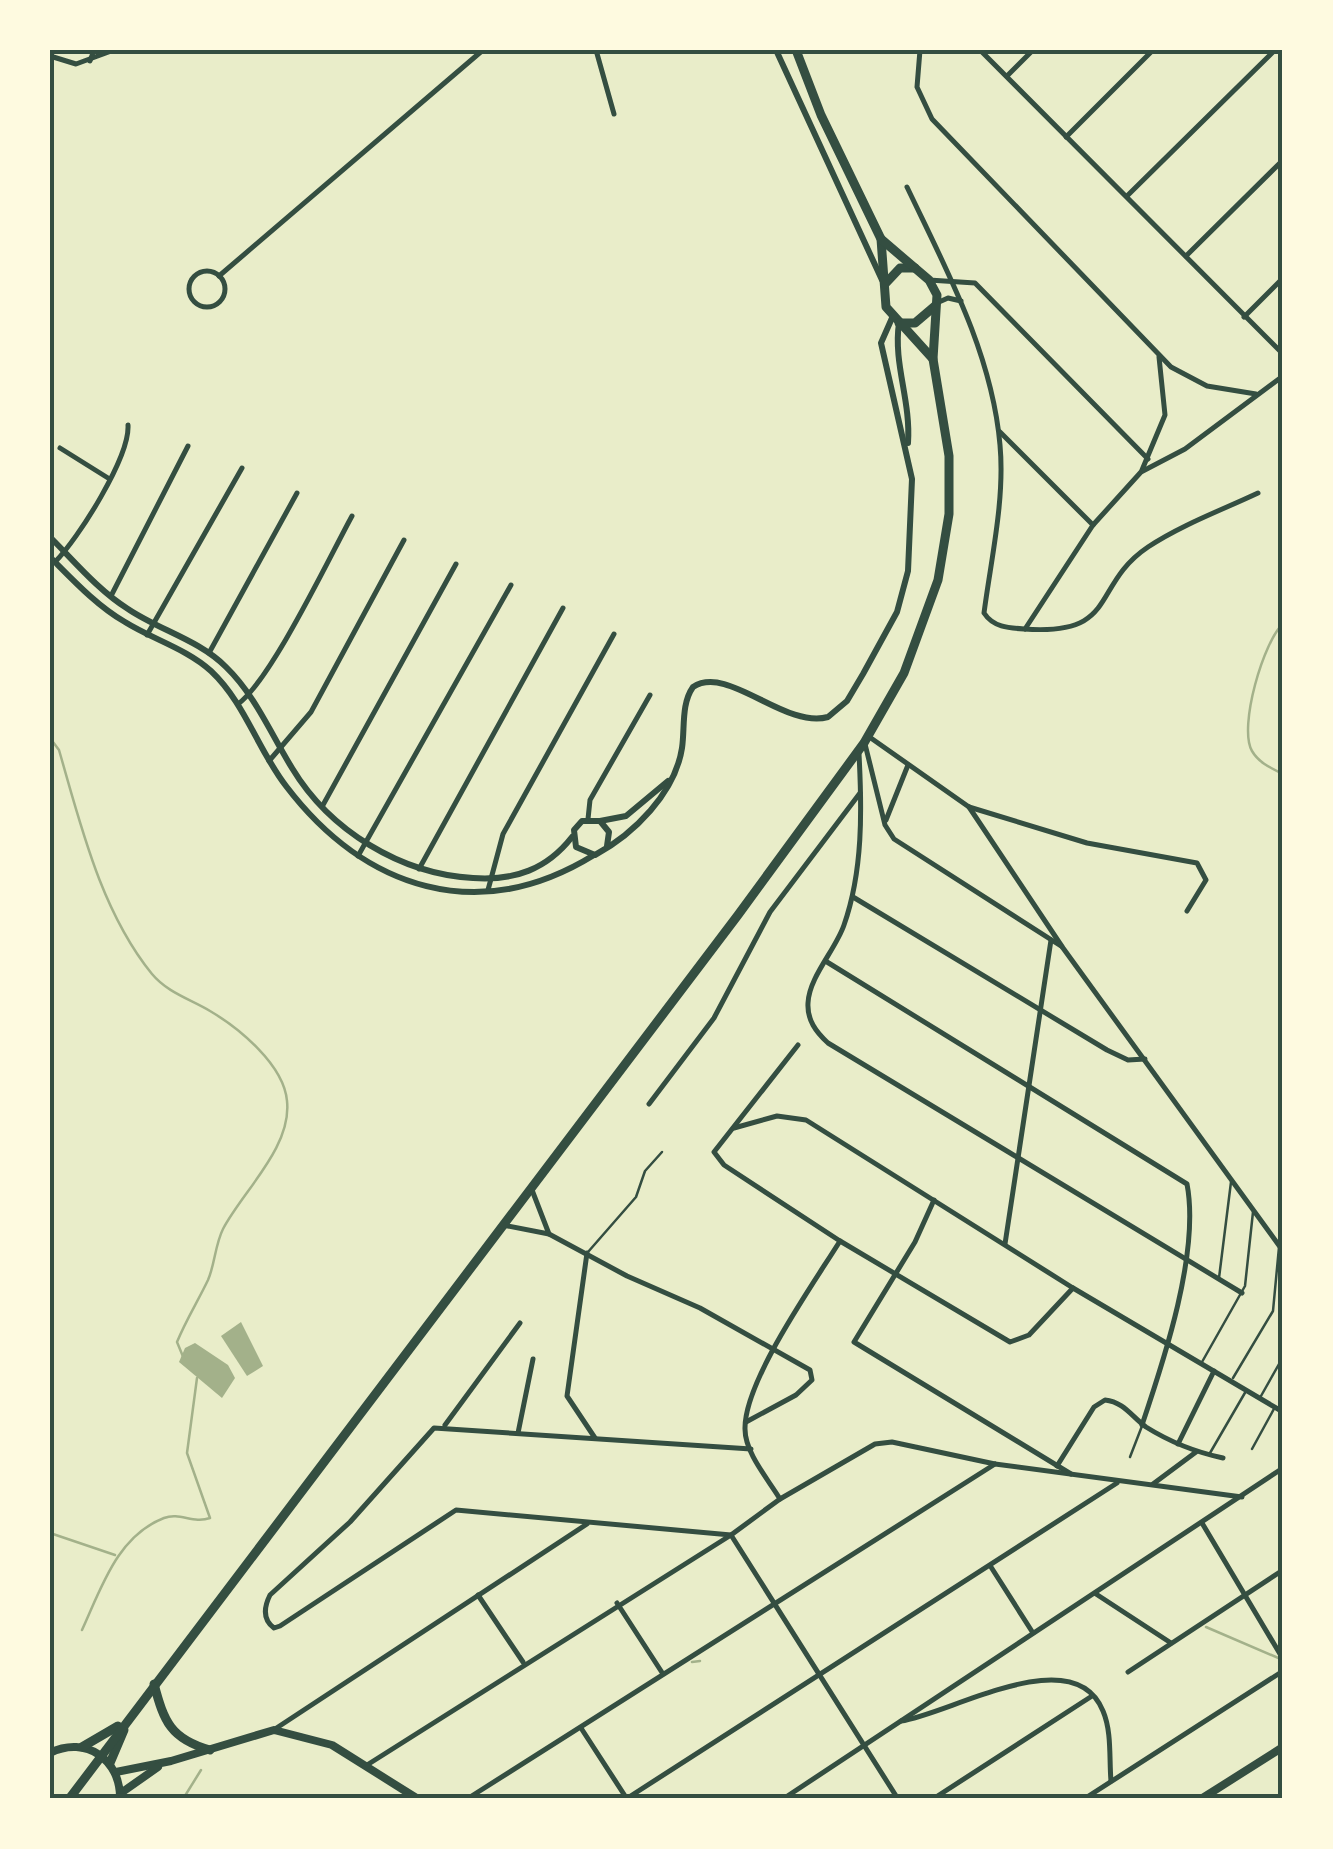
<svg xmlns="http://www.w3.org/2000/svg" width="1333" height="1849" font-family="Karla,sans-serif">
<rect width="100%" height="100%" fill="#e9edc9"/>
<g fill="#a3b18a">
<polygon points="241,1322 263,1366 247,1376 221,1336"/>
<polygon points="195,1343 228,1365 235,1378 222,1398 179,1362 185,1348"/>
</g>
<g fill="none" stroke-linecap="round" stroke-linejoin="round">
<g stroke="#a3b18a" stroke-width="2.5">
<path d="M1283,624C1264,640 1238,727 1252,751C1259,763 1271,768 1283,774"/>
<path d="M50,738L59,750C81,826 101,911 152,974C168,993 190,999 210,1011C239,1028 284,1065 287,1101C292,1147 243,1191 223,1229C215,1245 215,1264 208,1280C198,1301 186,1320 177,1342L184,1359"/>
<polyline points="50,1533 115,1555"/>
<polyline points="1206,1627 1283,1660"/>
<path d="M82,1630C101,1589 117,1536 164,1518C180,1512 193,1524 210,1518L187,1453L197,1378"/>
<polyline points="692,1662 700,1661"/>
<polyline points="183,1799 201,1770"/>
</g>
<g stroke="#344e41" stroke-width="2.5">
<polyline points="588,1252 636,1197 645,1171 662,1152"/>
<polyline points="1219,1278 1231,1182"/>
<polyline points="1202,1362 1245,1286 1253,1212"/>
<polyline points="1233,1378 1273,1311 1279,1247"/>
<polyline points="1261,1396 1283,1357"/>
<polyline points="1252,1449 1275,1407"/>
<polyline points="1210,1453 1246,1391"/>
<polyline points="1130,1457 1142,1426"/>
</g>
<g stroke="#344e41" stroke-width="5">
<polyline points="596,50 614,114"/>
<polyline points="920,50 917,87 932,119 1171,367 1207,386 1256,394"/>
<polyline points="980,50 1283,354"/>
<polyline points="50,56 76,64 114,50"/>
<polyline points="90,61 94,50"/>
<polyline points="1007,76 1033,50"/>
<polyline points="1066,137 1153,50"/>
<path d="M907,187C946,269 992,353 1000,445C1005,500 991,559 984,613C993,627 1008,628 1024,629C1120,636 1090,586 1148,547C1181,525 1222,510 1258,493"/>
<polyline points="1127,196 1275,50"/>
<polyline points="1186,256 1283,160"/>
<circle cx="207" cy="289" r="18"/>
<polyline points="219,276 483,50"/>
<polyline points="929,280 975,283 1148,459"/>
<polyline points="939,302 948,298 961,301"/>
<polyline points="1244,317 1283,278"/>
<polyline points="1000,432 1093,525"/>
<polyline points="60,448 108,478"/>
<polyline points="1142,470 1165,415 1159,357"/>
<path d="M55,562C78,539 130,457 128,425"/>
<polyline points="111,596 188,446"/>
<polyline points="1025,629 1093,525 1141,472 1185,449 1283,376"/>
<polyline points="147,635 242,468"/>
<polyline points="209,653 297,493"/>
<path d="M238,704C271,680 329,558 352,516"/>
<polyline points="868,736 969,807 1087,843 1197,863 1206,880 1187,911"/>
<polyline points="865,744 885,825 894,839 1061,946"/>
<path d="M859,754C862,810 863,871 844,925C836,949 809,977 808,1003C807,1020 816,1032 828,1043L1242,1293"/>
<polyline points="269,761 311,712 404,540"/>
<polyline points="323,805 456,564"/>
<polyline points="969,807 1063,948 1283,1251"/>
<polyline points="588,819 590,800 650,695"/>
<polyline points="886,820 908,765"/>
<polyline points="358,856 511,585"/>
<polyline points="419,869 563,608"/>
<polyline points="488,890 503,834 614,634"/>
<polyline points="853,897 1107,1050 1128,1060 1145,1059"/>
<path d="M827,962L1187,1184C1200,1252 1164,1360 1142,1425"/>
<polyline points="798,1045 714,1152 724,1165 840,1241 1010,1342 1029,1335 1073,1288"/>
<polyline points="649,1104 714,1018 770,912 860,793"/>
<polyline points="734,1128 777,1116 806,1120 1073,1288 1283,1412"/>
<polyline points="532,1190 549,1234 627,1276 700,1308 810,1370 812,1380 796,1395 746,1422"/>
<polyline points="934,1200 915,1242 854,1342 1071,1474"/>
<polyline points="503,1225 549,1234"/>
<polyline points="1005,1244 1051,940"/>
<polyline points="587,1253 567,1396 595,1438"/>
<polyline points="445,1425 520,1323"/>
<polyline points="518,1433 533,1359"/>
<polyline points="1178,1444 1214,1371"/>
<path d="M751,1449L434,1428L350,1522L270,1595C264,1607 262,1619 274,1628L280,1626L456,1510L731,1535L898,1799"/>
<path d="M1057,1466L1094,1407L1105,1400C1124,1402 1132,1417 1146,1427C1170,1442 1195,1452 1223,1458"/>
<polyline points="1153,1484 1196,1452"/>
<path d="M780,1499C768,1479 745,1453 745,1429C744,1381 814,1283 840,1241"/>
<polyline points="1202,1523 1283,1659"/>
<polyline points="991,1567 1033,1633"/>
<polyline points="1096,1594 1171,1643"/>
<polyline points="478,1595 523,1662"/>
<polyline points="617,1603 663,1674"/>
<polyline points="1128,1672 1283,1570"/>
<path d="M901,1721C950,1714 1074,1639 1103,1711C1112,1732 1109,1759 1111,1781"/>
<polyline points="581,1728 627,1799"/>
<polyline points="275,1729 587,1524"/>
<polyline points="367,1765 731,1535 780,1499 875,1444 892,1442 995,1464 1242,1497"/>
<polyline points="467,1799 995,1464"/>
<polyline points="626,1799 1117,1483"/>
<polyline points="783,1799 1283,1468"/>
<polyline points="933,1799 1092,1696"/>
<polyline points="1084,1799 1283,1671"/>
<polyline points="1278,1799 1283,1796"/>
</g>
<g stroke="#344e41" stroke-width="6">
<polyline points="776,50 882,280"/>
<path d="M899,323C893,364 911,400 908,443"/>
<path d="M50,537C74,561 99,591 128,609C159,630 199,640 226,667C255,695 271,734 292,768C330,831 401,874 473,878C515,881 547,869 572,837"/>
<path d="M50,557C72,579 97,606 125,622C152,639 187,649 211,671C245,703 258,750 286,786C365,890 479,926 594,855"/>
<polyline points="600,821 626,816 668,781"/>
<path d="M607,846L609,832L600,821H582L574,830L576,847L595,855C634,834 675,793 682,748C685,728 681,704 693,687C728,664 784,729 828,717L847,701L863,674L897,612L908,571L912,479L881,343L892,318"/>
</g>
<g stroke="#344e41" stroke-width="8">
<path d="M50,1753C86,1735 121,1760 120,1799"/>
<polyline points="116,1772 171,1761 274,1730 332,1745 418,1799"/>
<polyline points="121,1793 158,1767"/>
<polyline points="1201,1799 1283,1747"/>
</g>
<g stroke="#344e41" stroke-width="9">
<polyline points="796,50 821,115 881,239 886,307 933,359"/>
<polyline points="885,284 900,268 915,268"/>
<polyline points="899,323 915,323 935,306"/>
<path d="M154,1684C164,1722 171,1739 210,1750"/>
<polyline points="82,1747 118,1726"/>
<polyline points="110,1763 124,1730"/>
<polyline points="69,1799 738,915 864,743 904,673 938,580 949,514 949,456 933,359 937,295 929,280 881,239"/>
</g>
</g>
<rect width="1333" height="1849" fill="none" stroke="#fefae0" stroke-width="105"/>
<rect x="52" y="52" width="1228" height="1744" fill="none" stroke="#344e41" stroke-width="4"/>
</svg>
